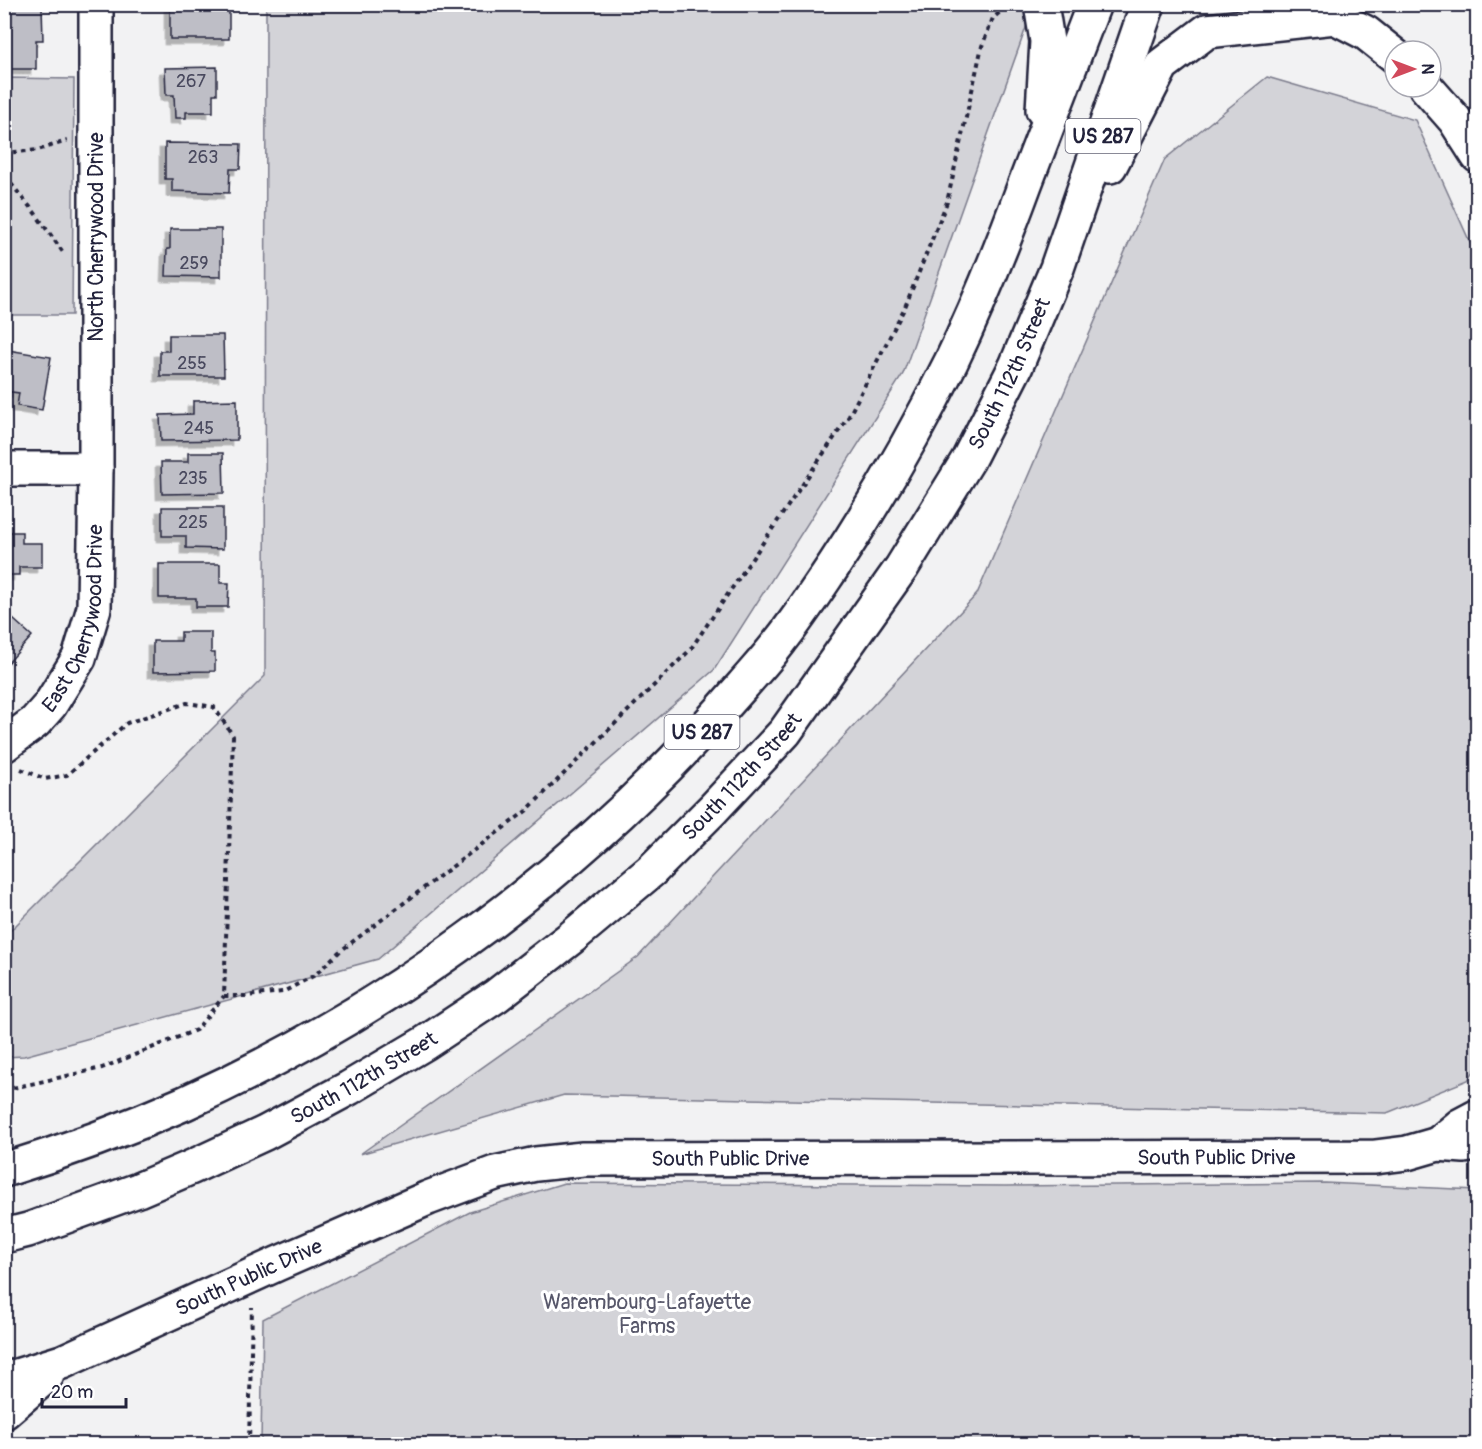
<svg xmlns="http://www.w3.org/2000/svg" width="1482" height="1449" font-family="Pangolin,sans-serif">
<defs>
<filter id="shadow"><feDropShadow dx="-5.5" dy="5.5" stdDeviation="0" flood-color="#0004"/></filter>
</defs>
<rect width="100%" height="100%" fill="#f2f2f3"/>
<filter id="ink" filterUnits="userSpaceOnUse"><feTurbulence type="fractalNoise" baseFrequency=".0167" numOctaves="2"/><feDisplacementMap in="SourceGraphic" scale="12" xChannelSelector="R" yChannelSelector="G"/><feConvolveMatrix kernelMatrix="1 2 1 2 8 2 1 2 1" color-interpolation-filters="sRGB"/></filter>
<g filter="url(#ink)">
<g fill="#d3d3d8" stroke="#7a7a8a" stroke-width="1.5">
<polygon points="266,5 1034,5 903,374 714,670 378,959 24,1056 5,1057 4,937 265,676"/>
<polygon points="1267,77 1415,120 1477,258 1478,1065 1468,1080 1387,1113 564,1095 360,1154 638,957 977,594 1165,159"/>
<polygon points="5,78 74,79 72,315 5,315"/>
<polygon points="564,1183 1006,1186 1325,1183 1477,1190 1477,1444 261,1444 263,1319 470,1212"/>
</g>
<g fill="#bebec6" stroke="#22223b" stroke-width="1.5" filter="url(#shadow)">
<rect x="170" y="4" width="59" height="35"/>
<polygon points="4,7 42,7 43,40 36,40 36,69 4,69"/>
<polygon points="217,67 217,94 213,94 213,112 186,112 186,118 175,118 174,95 166,95 165,68"/>
<polygon points="165,143 241,144 240,169 230,169 229,193 172,191 172,179 165,179"/>
<polygon points="170,229 221,229 221,277 166,276 167,249 170,249"/>
<polygon points="169,335 223,335 224,376 160,376 160,351 169,351"/>
<polygon points="8,350 51,357 42,410 17,406 19,393 4,391 4,374"/>
<polygon points="237,400 237,440 161,441 160,415 193,414 193,401"/>
<polygon points="188,453 223,453 224,493 162,494 161,462 188,462"/>
<polygon points="162,507 223,507 223,549 186,548 186,536 162,536"/>
<polygon points="4,532 22,532 22,543 42,543 42,567 19,567 19,575 4,575"/>
<polygon points="159,564 220,564 220,583 229,583 228,607 196,607 196,598 159,598"/>
<polygon points="4,611 32,636 8,663 4,660"/>
<polygon points="181,632 211,632 211,653 215,653 215,671 153,672 153,641 181,641"/>
</g>
<g fill="none" stroke-linecap="round" stroke-linejoin="round">
<g stroke="#22223b" stroke-width="38">
<g id="minor">
<polyline points="1297,4 1335,17 1366,33 1395,56"/>
<polyline points="1426,87 1455,120 1478,156"/>
<polyline points="4,469 96,469"/>
<path id="s1" d="M4,745L35,722L50,705L79,658L94,608L96,469V4"/>
<polyline points="1438,1144 1461,1125 1478,1116"/>
<path id="s2" d="M4,1383L17,1376L62,1362L277,1264L428,1198L495,1173L536,1164L583,1159L1375,1157L1407,1153L1438,1144L1464,1146L1478,1144"/>
<polyline points="4,1412 47,1375"/>
</g>
</g>
<g stroke="#22223b" stroke-width="38">
<g id="major">
<polyline points="1041,4 1047,41 1043,110"/>
<polyline points="1110,166 1162,65 1207,31 1335,17"/>
<path d="M4,1170C66,1151 126,1129 185,1103C400,1006 589,864 743,685C756,670 769,656 781,640C800,616 817,590 834,565C877,500 916,432 951,362C979,304 1003,244 1025,184C1048,125 1071,65 1094,4"/>
<path id="s3" d="M4,1236L28,1230L138,1190L192,1167L265,1133L349,1088L425,1043L496,996L572,937L651,871L713,809L785,732L902,567L968,460L1016,366L1057,268L1148,4"/>
</g>
</g>
<g stroke="#22223b" stroke-width="4" stroke-dasharray="4.5 4.5" stroke-linecap="butt">
<polyline points="4,153 38,150 67,141"/>
<polyline points="4,178 8,180 35,213 65,255"/>
<polyline points="21,769 45,779 67,775 127,723 187,703 214,707 233,736 224,996 246,996 283,992 315,975 339,952 526,811 690,650 849,416 905,307 947,202 982,46 993,18 1010,4"/>
<polyline points="4,1090 102,1068 196,1030 224,996"/>
<polyline points="249,1444 252,1307"/>
</g>
<use href="#minor" stroke="#fff" stroke-width="33"/>
<use href="#major" stroke="#fff" stroke-width="33"/>
</g>
</g>
<g text-anchor="middle" stroke-width="6" stroke-linejoin="round" paint-order="stroke">
<g font-size="18" fill="#49495e">
<text x="191" y="87">267</text>
<text x="203" y="163">263</text>
<text x="194" y="269">259</text>
<text x="192" y="369">255</text>
<text x="199" y="434">245</text>
<text x="193" y="484">235</text>
<text x="193" y="528">225</text>
</g>
<g fill="#fff" stroke="#646476" stroke-width="1.5">
<rect x="1065.5" y="119" width="75" height="34" rx="4.5"/>
<rect x="664.5" y="715" width="75" height="34" rx="4.5"/>
</g>
<g font-size="20" font-weight="bold" fill="#22223b">
<text x="1103" y="143">US 287</text>
<text x="702" y="739">US 287</text>
</g>
<g font-size="21" fill="#22223b" stroke="#fff">
<text transform="translate(96 237) rotate(-90)" y="7">North Cherrywood Drive</text>
<text dy="7" stroke="none"><textPath href="#s3" startOffset="1366">South 112th Street</textPath></text>
<text dy="7" stroke="none"><textPath href="#s1" startOffset="154">East Cherrywood Drive</textPath></text>
<text dy="7" stroke="none"><textPath href="#s3" startOffset="880">South 112th Street</textPath></text>
<text dy="7" stroke="none"><textPath href="#s3" startOffset="394">South 112th Street</textPath></text>
<text dy="7" stroke="none"><textPath href="#s2" startOffset="1257">South Public Drive</textPath></text>
<text dy="7" stroke="none"><textPath href="#s2" startOffset="771">South Public Drive</textPath></text>
<text dy="7" stroke="none"><textPath href="#s2" startOffset="267">South Public Drive</textPath></text>
</g>
<g font-size="21" fill="#57576a" stroke="#fff">
<text x="647" y="1309">Warembourg-Lafayette<tspan x="647" dy="24">Farms</tspan></text>
</g>
</g>
<rect width="1482" height="1449" fill="none" stroke="#fff" stroke-width="24"/>
<rect x="12" y="12" width="1458" height="1425" fill="none" stroke="#22223b" stroke-width="2" filter="url(#ink)"/>
<g transform="translate(1413 69) rotate(90)"><circle r="28" fill="#ffffff" stroke="#a7a7b1" stroke-width="1.5"/>
<path d="M0-4.5L10 22L0 15L-10 22Z" fill="#d1495b"/>
<text y="-9" font-size="16" font-weight="bold" text-anchor="middle" fill="#22223b">N</text>
</g>
<path d="M42 1398v9h84v-9" fill="none" stroke="#22223b" stroke-width="3"/>
<text x="51" y="1398" font-size="18" fill="#22223b" stroke="#ffffff" stroke-width="4.5" paint-order="stroke">20 m</text>
</svg>
